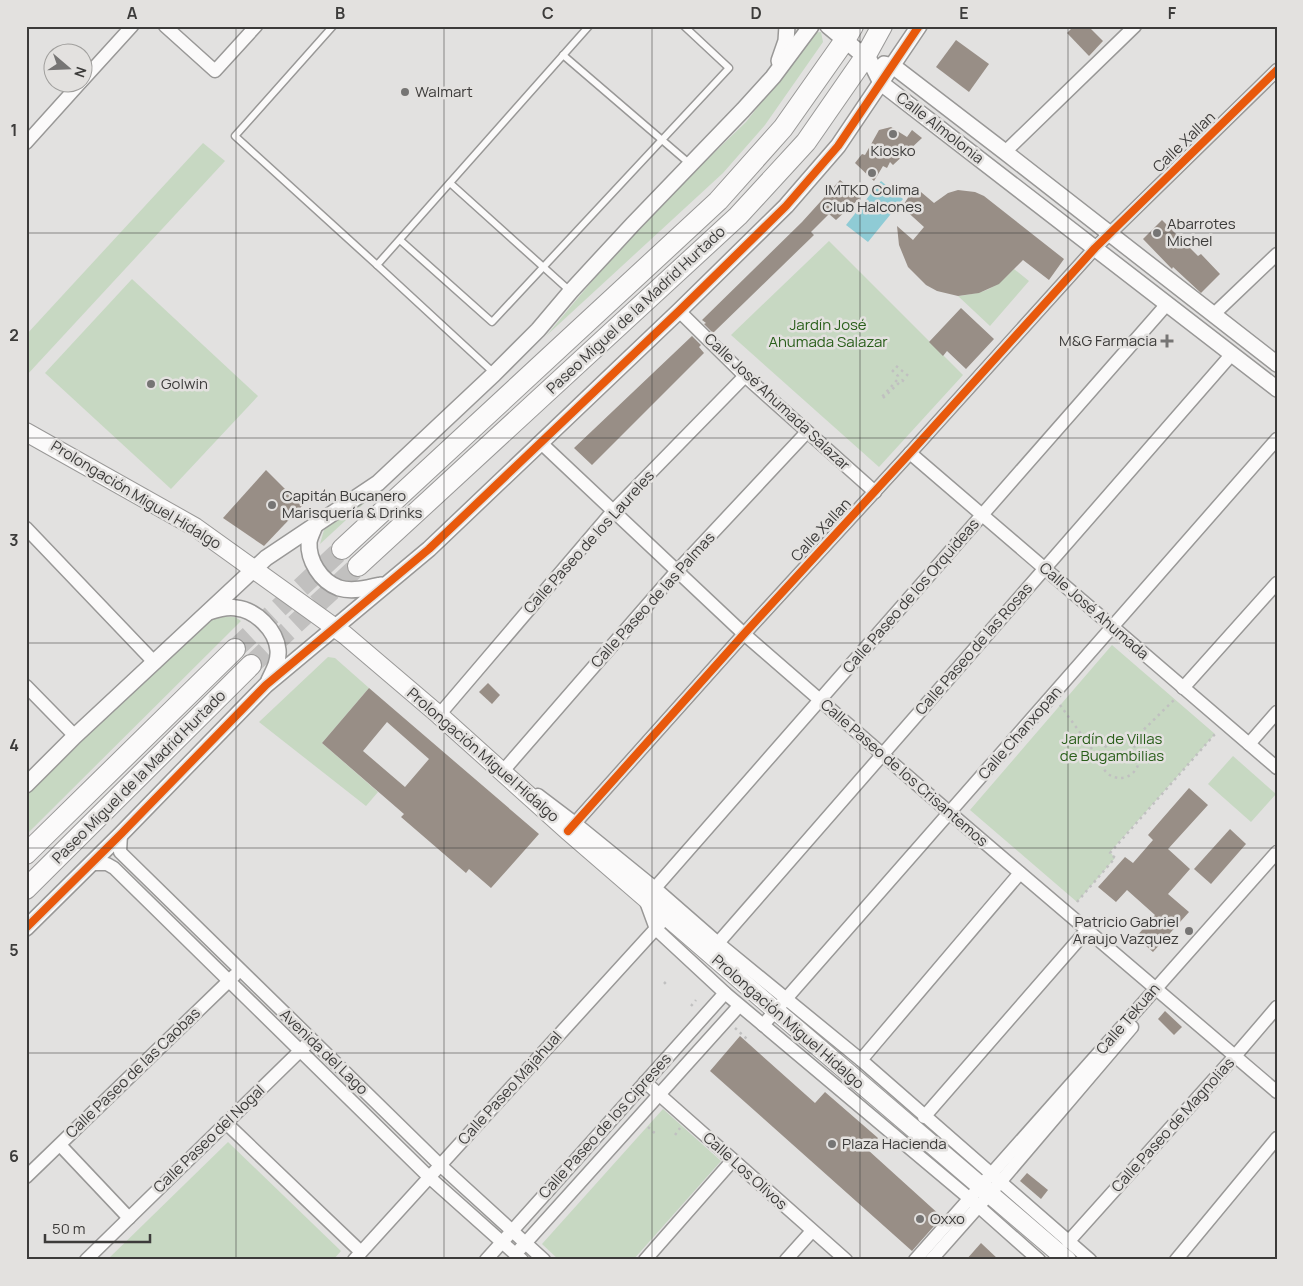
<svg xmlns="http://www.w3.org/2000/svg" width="1303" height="1286" font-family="Manrope,sans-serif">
<rect width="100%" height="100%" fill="#e2e1e0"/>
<g fill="#c7d8c2">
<polygon points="821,32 823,42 765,125 723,173 546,336 640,224 746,122 777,82 810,33"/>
<polygon points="203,143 225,161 26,376 26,335"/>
<polygon points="829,241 963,375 879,467 731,335"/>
<path d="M1014,269L1029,281L990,326L958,296C986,293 994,289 1014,269Z"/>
<polygon points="132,279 258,396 171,489 45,373"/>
<polygon points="372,496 320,544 324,530 327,525"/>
<polygon points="222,616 235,617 241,621 26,835 26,796 133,691 211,620"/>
<polygon points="1112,645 1215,734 1110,852 1115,858 1077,902 970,810"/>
<polygon points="328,657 335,658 369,688 322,743 378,792 366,806 259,722"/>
<polygon points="1233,756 1276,794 1251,822 1208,784"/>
<polygon points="663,1109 721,1161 633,1260 559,1260 542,1244"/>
<polygon points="228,1142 341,1251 333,1260 107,1260"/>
</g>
<polygon fill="#8fcbd5" points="881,181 903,199 868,242 846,225"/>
<g fill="#988e86" fill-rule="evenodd">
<polygon points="1074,26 1088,26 1103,41 1089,56 1067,33"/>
<polygon points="956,40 989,64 969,92 936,67"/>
<polygon points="891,127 907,137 912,130 922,138 893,165 890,162 887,168 883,166 874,181 855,163 862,154 865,155 879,130"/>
<polygon points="840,180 861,197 836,220 829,214 811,232 814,235 713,333 704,324 706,323 702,320 802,222"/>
<polygon points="915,187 934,203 948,193 958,190 975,192 984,196 1064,259 1049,280 1023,260 999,284 979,293 958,296 937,291 926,285 908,267 899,245 897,226 913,240 924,227 902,207"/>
<polygon points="1162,220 1198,256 1201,254 1220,274 1201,293 1173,267 1172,269 1143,239"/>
<polygon points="961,308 994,339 966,369 947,351 943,356 929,342"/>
<polygon points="692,336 701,345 699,347 704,353 592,465 574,448"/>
<polygon points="266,470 302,506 264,546 223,518"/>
<polygon points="488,683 500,695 492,704 479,692"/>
<path d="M369,688L539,834L491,888L469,869L466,873L401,817L404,814L322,743ZM387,722L429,759L405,787L363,751Z"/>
<polygon points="1189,788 1208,805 1168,849 1190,869 1168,894 1189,912 1153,952 1136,937 1155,915 1127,890 1116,902 1098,887 1125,857 1133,863 1153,840 1148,835"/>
<polygon points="1230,829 1246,844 1211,884 1194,869"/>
<polygon points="1165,1011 1182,1027 1174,1035 1158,1019"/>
<polygon points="740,1036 815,1103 825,1092 878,1138 868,1150 942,1217 912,1251 710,1071"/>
<polygon points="1027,1173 1048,1190 1041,1199 1020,1181"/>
<polygon points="981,1243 999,1260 966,1260"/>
</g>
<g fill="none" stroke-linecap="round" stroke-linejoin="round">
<g stroke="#c1c0bf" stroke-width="20" stroke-dasharray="20 10" stroke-linecap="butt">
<polyline points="235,649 342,549"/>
<polyline points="251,665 358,566"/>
</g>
<g stroke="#999897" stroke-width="9">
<g id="service">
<polyline points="333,26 235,136 377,265"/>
<polyline points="563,55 690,164"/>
<polyline points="450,183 570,291"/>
<polyline points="400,240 492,322 729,68 684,26"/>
<polyline points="494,373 377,265 589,26"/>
</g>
</g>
<g stroke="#999897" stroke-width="15">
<g id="minor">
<polyline points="165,26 215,71 256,26"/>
<polyline points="82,81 132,26"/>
<polyline points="26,143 81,82"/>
<polyline points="1005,152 1135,26"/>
<polyline points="679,311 745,376 875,492"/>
<polyline points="1214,314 1277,254"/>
<polyline points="540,442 744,634 950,813 1277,1092"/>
<polyline points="910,453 1277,768"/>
<polyline points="26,528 155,663"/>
<polyline points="26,686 75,736"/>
<polyline points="1183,688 1277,583"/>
<polyline points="439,715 613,511 745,376"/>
<polyline points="1249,744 1277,712"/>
<polyline points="503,771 676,572 807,432"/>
<polyline points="538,795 575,823 655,888 718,943 861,1060 1090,1260"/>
<polyline points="568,831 744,634 910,453 1095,248 1277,70"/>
<polyline points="121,834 120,852 440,1165 544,1260"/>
<polyline points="90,864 107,864 114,868 429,1177 522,1260"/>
<polyline points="655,888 1167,304"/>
<polyline points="645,899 656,929 725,993 969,1198 1039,1260"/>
<polyline points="718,943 1231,355"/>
<polyline points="763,1025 1277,439"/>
<polyline points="861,1060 1020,873"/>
<polyline points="645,1082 846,1260"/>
<polyline points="924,1117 1087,930"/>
<polyline points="226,1123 361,1252"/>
<polyline points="60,1145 129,1218"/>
<polyline points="26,1177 235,975"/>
<polyline points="1068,1242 1235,1056 1277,1007"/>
<polyline points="520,1249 739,1006"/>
<polyline points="86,1260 306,1045"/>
<polyline points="354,1260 660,924"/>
<polyline points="486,1260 725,993"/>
<polyline points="645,1260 733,1160"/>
<polyline points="786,1260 812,1231"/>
<polyline points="915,1260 1277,852"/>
<polyline points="931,1260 1001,1181 1132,1027"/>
<polyline points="1176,1260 1277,1138"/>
</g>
</g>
<g stroke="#999897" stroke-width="18">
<g id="tertiary">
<polyline points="828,26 870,61 881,83 1277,389"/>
<polyline points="779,61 786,41 787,26"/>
<polyline points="884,64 893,66 1005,152 1277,364"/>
<path d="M316,523C314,529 310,536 309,542C308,560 320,581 339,588C352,592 368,588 381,585"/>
<path d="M209,612C218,609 227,606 236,608C256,610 276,630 278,650C279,661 274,670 269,680"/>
<polyline points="26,785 75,736 266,558 378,483 494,374 538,330 571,291 633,224 743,110 773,77 811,26"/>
<polyline points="26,928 121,834 266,685 429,549 679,311 786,206 838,146 919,26"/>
</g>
</g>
<g stroke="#999897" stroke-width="20">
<polyline id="secondary" points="26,432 195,527 345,635 439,715 568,831 776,1011 1067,1260"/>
</g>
<g stroke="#999897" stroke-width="22">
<g id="trunk">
<polyline points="342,549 718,201 783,128 845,40 853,26"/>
<polyline points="358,566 738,216 806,142 865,57 882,26"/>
<polyline points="26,854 235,649"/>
<polyline points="26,889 251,665"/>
</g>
</g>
<g stroke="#c0c0c0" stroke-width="2.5" stroke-dasharray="2.5 4" stroke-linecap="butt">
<polyline points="896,366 911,378"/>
<polyline points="892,370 898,376 898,379 881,398 883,398 902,380 906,383"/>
<polyline points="1060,705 1100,760"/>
<circle cx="1120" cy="759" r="19"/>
<polyline points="1130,743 1175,699"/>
<polyline points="1077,902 1115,858 1110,853 1215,734"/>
<polyline points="664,982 668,986"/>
<polyline points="691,1006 696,1000"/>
<polyline points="735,1028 747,1039"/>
<polyline points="648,1127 657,1135"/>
<polyline points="675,1135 680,1128"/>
</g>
<use href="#service" stroke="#fbfafa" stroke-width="6"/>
<use href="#minor" stroke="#fbfafa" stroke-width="12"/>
<use href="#tertiary" stroke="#fbfafa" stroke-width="15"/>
<use href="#secondary" stroke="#fbfafa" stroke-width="18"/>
<use href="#trunk" stroke="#fbfafa" stroke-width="20"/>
<g stroke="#e3e1df" stroke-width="11">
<g id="cycleway">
<polyline points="568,831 744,634 910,453 1095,248 1277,70"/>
<polyline points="26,928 121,834 266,685 429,549 679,311 786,206 838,146 919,26"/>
</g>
</g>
<use href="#cycleway" stroke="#e8590c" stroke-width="8"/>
</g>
<path fill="none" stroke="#3c3b3a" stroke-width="1" stroke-opacity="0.55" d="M236,26V1260M444,26V1260M652,26V1260M860,26V1260M1068,26V1260M26,233H1277M26,438H1277M26,643H1277M26,848H1277M26,1053H1277"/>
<g fill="#767574" stroke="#e3e1df" stroke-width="2">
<circle cx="405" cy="92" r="5"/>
<circle cx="893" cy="134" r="5"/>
<circle cx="872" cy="173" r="5"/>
<circle cx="1157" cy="233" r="5"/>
<path d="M1164.5 333.5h5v5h5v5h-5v5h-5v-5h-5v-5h5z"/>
<circle cx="151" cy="384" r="5"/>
<circle cx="272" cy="505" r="5"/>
<circle cx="1189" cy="931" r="5"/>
<circle cx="832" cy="1144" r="5"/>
<circle cx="920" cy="1219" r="5"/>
</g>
<g text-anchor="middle" stroke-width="5" stroke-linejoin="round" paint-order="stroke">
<g font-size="15" fill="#3c3b3a" stroke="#e3e1df" text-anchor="start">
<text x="415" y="97">Walmart</text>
<text x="893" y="156" text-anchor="middle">Kiosko</text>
<text x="872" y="195" text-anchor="middle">IMTKD Colima<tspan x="872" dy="17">Club Halcones</tspan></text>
<text x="1167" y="229">Abarrotes<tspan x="1167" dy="17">Michel</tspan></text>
<text x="1157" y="346" text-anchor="end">M&amp;G Farmacia</text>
<text x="161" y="389">Golwin</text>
<text x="282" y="501">Capitán Bucanero<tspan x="282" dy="17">Marisquería &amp; Drinks</tspan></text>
<text x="1179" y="927" text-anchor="end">Patricio Gabriel<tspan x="1179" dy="17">Araujo Vazquez</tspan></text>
<text x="842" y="1149">Plaza Hacienda</text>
<text x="930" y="1224">Oxxo</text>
</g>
<g font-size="15" fill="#3c3b3a" stroke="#e3e1df">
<text transform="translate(940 128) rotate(38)" y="5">Calle Almolonia</text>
<text transform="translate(1184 142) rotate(-44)" y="5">Calle Xallan</text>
<text transform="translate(636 310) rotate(-43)" y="5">Paseo Miguel de la Madrid Hurtado</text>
<text transform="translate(777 402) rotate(43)" y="5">Calle José Ahumada Salazar</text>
<text transform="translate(136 495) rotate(31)" y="5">Prolongación Miguel Hidalgo</text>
<text transform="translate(821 530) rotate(-47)" y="5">Calle Xallan</text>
<text transform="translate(589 542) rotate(-48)" y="5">Calle Paseo de los Laureles</text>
<text transform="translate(911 596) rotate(-49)" y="5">Calle Paseo de los Orquideas</text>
<text transform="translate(653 600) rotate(-48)" y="5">Calle Paseo de las Palmas</text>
<text transform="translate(1094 611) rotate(41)" y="5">Calle José Ahumada</text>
<text transform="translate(974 649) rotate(-49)" y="5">Calle Paseo de las Rosas</text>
<text transform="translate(1020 733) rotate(-49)" y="5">Calle Chanxopan</text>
<text transform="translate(483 755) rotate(41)" y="5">Prolongación Miguel Hidalgo</text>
<text transform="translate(904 773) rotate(41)" y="5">Calle Paseo de los Crisantemos</text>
<text transform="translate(139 777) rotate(-45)" y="5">Paseo Miguel de la Madrid Hurtado</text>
<text transform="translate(1128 1019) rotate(-49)" y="5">Calle Tekuan</text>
<text transform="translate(788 1022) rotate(41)" y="5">Prolongación Miguel Hidalgo</text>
<text transform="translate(324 1052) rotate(44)" y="5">Avenida del Lago</text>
<text transform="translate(133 1073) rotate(-44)" y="5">Calle Paseo de las Caobas</text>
<text transform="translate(510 1088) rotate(-48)" y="5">Calle Paseo Majahual</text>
<text transform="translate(1173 1125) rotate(-48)" y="5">Calle Paseo de Magnolias</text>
<text transform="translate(605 1126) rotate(-48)" y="5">Calle Paseo de los Cipreses</text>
<text transform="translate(209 1139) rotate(-44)" y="5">Calle Paseo del Nogal</text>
<text transform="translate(745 1171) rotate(42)" y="5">Calle Los Olivos</text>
</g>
<g font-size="15" fill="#295e1a" stroke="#e3e1df">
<text x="828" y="330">Jardín José<tspan x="828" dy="17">Ahumada Salazar</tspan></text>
<text x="1112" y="744">Jardín de Villas<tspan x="1112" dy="17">de Bugambilias</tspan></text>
</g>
</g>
<rect width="1303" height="1286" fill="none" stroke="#e3e1df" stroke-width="55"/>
<g transform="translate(68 68) rotate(109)"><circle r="24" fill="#e3e1df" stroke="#a09f9d"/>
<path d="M0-4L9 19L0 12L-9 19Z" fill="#767574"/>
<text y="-8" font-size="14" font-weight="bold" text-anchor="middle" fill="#3c3b3a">N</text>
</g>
<path d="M45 1234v8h105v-8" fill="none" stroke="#3c3b3a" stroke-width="2.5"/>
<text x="52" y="1234" font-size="15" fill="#3c3b3a" stroke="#e3e1df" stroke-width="4" paint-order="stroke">50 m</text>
<rect x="28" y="28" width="1248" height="1230" fill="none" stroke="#3c3b3a" stroke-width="2"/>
<g font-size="16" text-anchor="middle" font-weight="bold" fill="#3c3b3a">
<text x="132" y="19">A</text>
<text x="340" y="19">B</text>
<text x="548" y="19">C</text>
<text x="756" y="19">D</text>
<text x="964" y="19">E</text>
<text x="1172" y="19">F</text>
<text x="14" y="136">1</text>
<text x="14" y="341">2</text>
<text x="14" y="546">3</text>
<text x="14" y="751">4</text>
<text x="14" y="956">5</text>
<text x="14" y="1162">6</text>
</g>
</svg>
